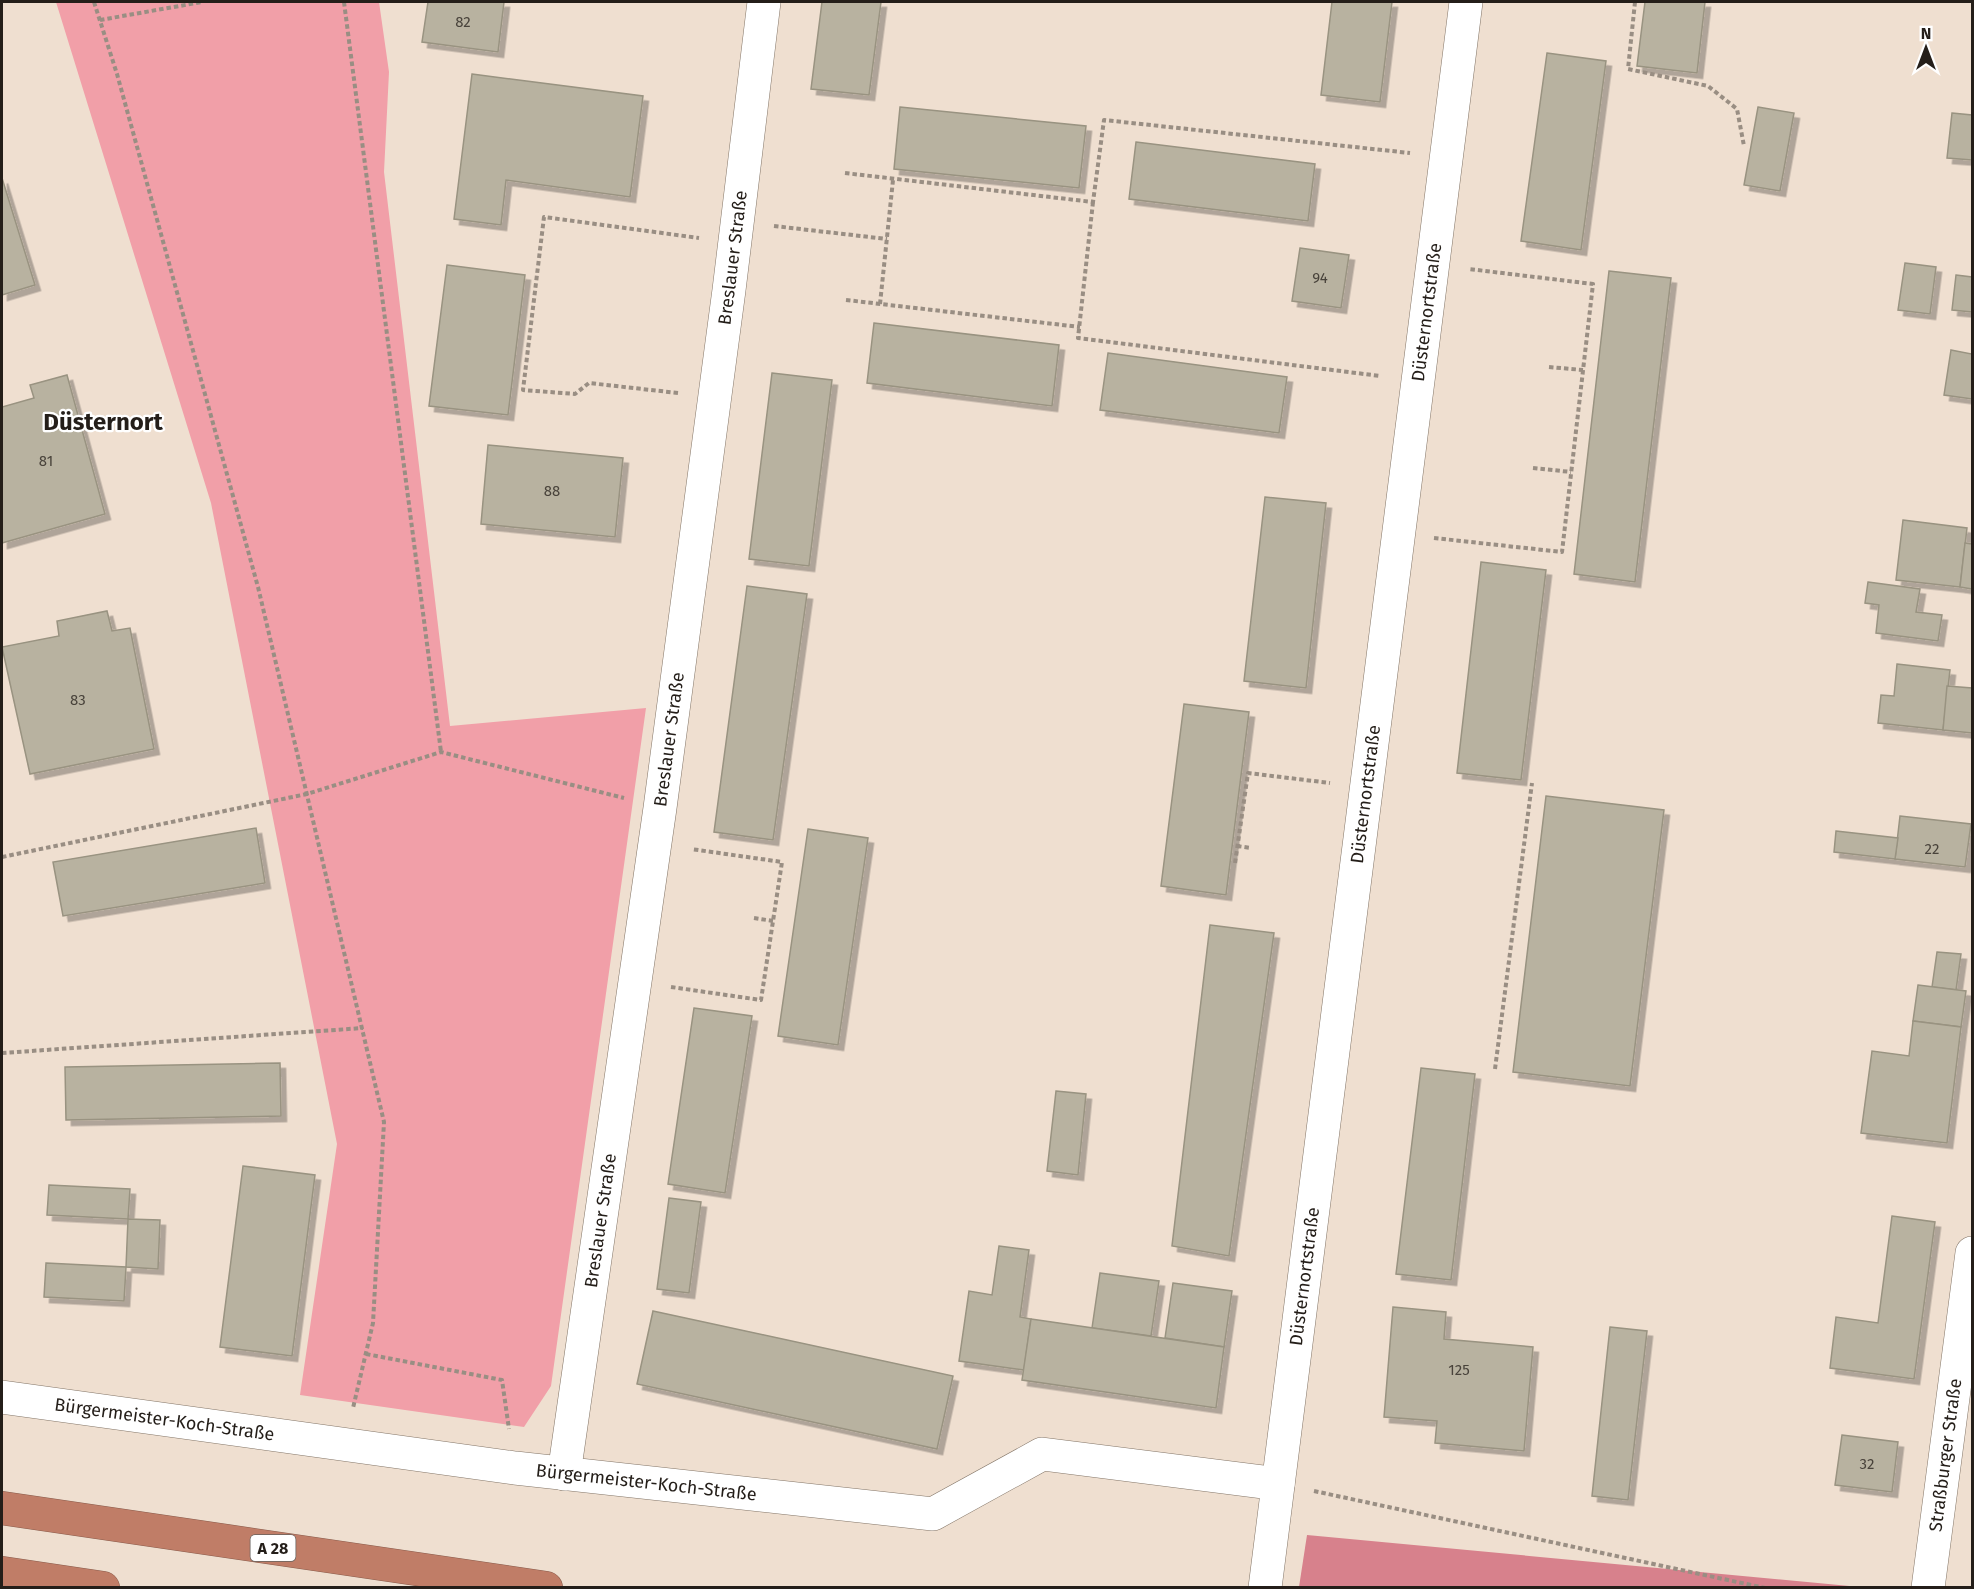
<svg xmlns="http://www.w3.org/2000/svg" width="1974" height="1589" font-family="'Fira Sans',sans-serif">
<defs>
<filter id="shadow"><feDropShadow dx="5.5" dy="5.5" stdDeviation="0" flood-color="#0004"/></filter>
</defs>
<rect width="100%" height="100%" fill="#efdfd0"/>
<polygon fill="#f19fa8" points="56,2 379,2 389,72 384,172 450,726 646,708 551,1386 524,1427 300,1395 337,1144 211,503"/>
<polygon fill="#d7818c" points="1307,1535 1860,1587 1299,1587"/>
<g fill="#b8b2a0" stroke="#999381" stroke-width="1.5" filter="url(#shadow)">
<polygon points="428,2 504,2 498,52 422,42"/>
<polygon points="822,2 881,2 869,95 811,89"/>
<polygon points="1332,2 1392,2 1380,102 1321,95"/>
<polygon points="1645,2 1705,2 1697,73 1637,66"/>
<polygon points="1547,53 1606,61 1581,250 1521,241"/>
<polygon points="472,74 643,96 630,197 506,180 501,225 454,219"/>
<polygon points="900,107 1086,126 1079,188 894,169"/>
<polygon points="1758,107 1794,113 1780,191 1744,185"/>
<polygon points="1952,113 1972,115 1972,160 1947,158"/>
<polygon points="1136,142 1315,164 1308,221 1129,199"/>
<polygon points="2,178 35,285 2,295"/>
<polygon points="1300,248 1349,255 1341,308 1292,301"/>
<polygon points="1905,263 1936,267 1930,314 1898,310"/>
<polygon points="447,265 525,275 508,415 429,406"/>
<polygon points="1609,271 1671,278 1635,582 1574,574"/>
<polygon points="1956,275 1972,277 1972,312 1952,310"/>
<polygon points="874,323 1059,345 1052,406 867,383"/>
<polygon points="1951,350 1972,354 1972,399 1944,395"/>
<polygon points="1108,353 1287,377 1279,433 1100,410"/>
<polygon points="772,373 832,380 809,566 749,559"/>
<polygon points="67,375 105,514 2,543 2,407 34,398 30,385"/>
<polygon points="488,445 623,458 615,537 481,524"/>
<polygon points="1265,497 1326,503 1306,688 1244,681"/>
<polygon points="1903,520 1967,528 1960,587 1896,580"/>
<polygon points="1965,543 1972,544 1972,589 1960,587"/>
<polygon points="1481,562 1546,570 1521,780 1457,773"/>
<polygon points="1868,582 1920,589 1916,612 1942,615 1938,641 1876,633 1879,605 1865,603"/>
<polygon points="747,586 807,594 773,840 714,832"/>
<polygon points="107,611 112,631 130,628 154,749 30,774 2,647 59,636 57,621"/>
<polygon points="1897,664 1950,670 1943,730 1878,723 1881,695 1894,696"/>
<polygon points="1947,686 1972,688 1972,733 1943,730"/>
<polygon points="1184,704 1249,712 1226,895 1161,886"/>
<polygon points="1546,796 1664,810 1630,1086 1513,1072"/>
<polygon points="1900,816 1971,824 1965,867 1895,859"/>
<polygon points="256,828 265,883 63,916 53,862"/>
<polygon points="808,829 868,838 838,1045 778,1036"/>
<polygon points="1836,831 1898,838 1895,859 1834,852"/>
<polygon points="1210,925 1274,933 1229,1256 1172,1246"/>
<polygon points="1937,952 1961,954 1956,990 1932,987"/>
<polygon points="1918,985 1966,991 1961,1027 1913,1021"/>
<polygon points="694,1008 752,1016 725,1193 668,1184"/>
<polygon points="1913,1021 1961,1027 1947,1143 1861,1133 1872,1051 1909,1056"/>
<polygon points="280,1063 281,1116 66,1120 65,1067"/>
<polygon points="1421,1068 1475,1074 1451,1280 1396,1274"/>
<polygon points="1056,1091 1086,1094 1078,1175 1047,1171"/>
<polygon points="243,1166 315,1175 292,1356 220,1347"/>
<polygon points="49,1185 130,1189 128,1219 47,1215"/>
<polygon points="669,1198 701,1202 689,1293 657,1289"/>
<polygon points="1892,1216 1935,1222 1914,1379 1830,1368 1836,1317 1878,1323"/>
<polygon points="128,1219 160,1220 158,1269 126,1267"/>
<polygon points="999,1246 1029,1250 1020,1317 1031,1319 1024,1370 959,1361 969,1291 992,1295"/>
<polygon points="46,1263 126,1267 124,1301 44,1297"/>
<polygon points="1100,1273 1159,1281 1151,1336 1092,1328"/>
<polygon points="1173,1283 1232,1291 1224,1347 1165,1338"/>
<polygon points="1393,1307 1446,1312 1444,1339 1533,1347 1524,1451 1435,1443 1437,1421 1384,1417"/>
<polygon points="653,1311 953,1376 937,1449 637,1384"/>
<polygon points="1031,1319 1224,1347 1216,1408 1022,1380"/>
<polygon points="1610,1327 1647,1331 1628,1500 1592,1496"/>
<polygon points="1842,1435 1898,1442 1892,1492 1835,1485"/>
</g>
<g fill="none" stroke-linecap="round" stroke-linejoin="round">
<g stroke="#837567" stroke-width="34">
<g id="street">
<path id="s1" d="M2,1397L515,1468L933,1514L1042,1454L1278,1484"/>
<path id="s2" d="M564,1474L660,808L729,290L764,2"/>
<path id="s3" d="M1265,1588L1466,2"/>
<path id="s4" d="M1928,1588L1972,1253"/>
</g>
</g>
<g stroke="#895c4c" stroke-width="34">
<g id="highway">
<polyline points="2,1508 546,1588"/>
<polyline points="2,1573 103,1588"/>
</g>
</g>
<g stroke="#998e83" stroke-width="4" stroke-dasharray="4.5 3" stroke-linecap="butt">
<polyline points="94,2 117,74 258,587 384,1122 373,1323 353,1408"/>
<polyline points="344,2 441,752"/>
<polyline points="1635,2 1628,69 1708,86 1737,109 1744,146"/>
<polyline points="100,20 202,2"/>
<polyline points="845,173 1093,202 1104,120 1410,153"/>
<polyline points="1093,202 1078,338 1380,376"/>
<polyline points="774,226 887,239"/>
<polyline points="846,300 1080,327"/>
<polyline points="880,304 893,180"/>
<polyline points="1549,367 1583,370"/>
<polyline points="678,393 589,383 575,394 523,390 544,217 699,238"/>
<polyline points="1533,468 1571,472"/>
<polyline points="1434,538 1562,552 1593,284 1469,269"/>
<polyline points="1237,846 1251,848"/>
<polyline points="2,857 307,794 441,752 624,798"/>
<polyline points="1235,863 1248,773 1330,783"/>
<polyline points="754,918 773,921"/>
<polyline points="671,987 761,1000 782,862 691,849"/>
<polyline points="2,1053 363,1028"/>
<polyline points="1495,1069 1532,783"/>
<polyline points="366,1354 502,1380 509,1429"/>
<polyline points="1314,1491 1765,1588"/>
</g>
<use href="#street" stroke="#fff" stroke-width="33"/>
<use href="#highway" stroke="#c07d67" stroke-width="33"/>
</g>
<g text-anchor="middle" stroke-width="4.5" stroke-linejoin="round" paint-order="stroke">
<g font-size="15" fill="#49433b">
<text x="463" y="27">82</text>
<text x="1320" y="283">94</text>
<text x="46" y="466">81</text>
<text x="552" y="496">88</text>
<text x="78" y="705">83</text>
<text x="1932" y="854">22</text>
<text x="1459" y="1375">125</text>
<text x="1867" y="1469">32</text>
</g>
<rect fill="#fff" stroke="#66625e" stroke-width="1.5" x="250.5" y="1535" width="45" height="26" rx="4.5"/>
<g font-size="16" font-weight="bold" fill="#241e19">
<text x="273" y="1554">A 28</text>
</g>
<g font-size="18" fill="#241e19" stroke="#fff">
<text dy="6" stroke="none"><textPath href="#s2" startOffset="1228">Breslauer Straße</textPath></text>
<text dy="6" stroke="none"><textPath href="#s3" startOffset="1286">Düsternortstraße</textPath></text>
<text dy="6" stroke="none"><textPath href="#s2" startOffset="742">Breslauer Straße</textPath></text>
<text dy="6" stroke="none"><textPath href="#s3" startOffset="800">Düsternortstraße</textPath></text>
<text dy="6" stroke="none"><textPath href="#s2" startOffset="256">Breslauer Straße</textPath></text>
<text dy="6" stroke="none"><textPath href="#s3" startOffset="314">Düsternortstraße</textPath></text>
<text dy="6" stroke="none"><textPath href="#s1" startOffset="164">Bürgermeister-Koch-Straße</textPath></text>
<text dy="6" stroke="none"><textPath href="#s4" startOffset="134">Straßburger Straße</textPath></text>
<text dy="6" stroke="none"><textPath href="#s1" startOffset="650">Bürgermeister-Koch-Straße</textPath></text>
</g>
<g font-size="24" font-weight="bold" fill="#241e19" stroke="#fff">
<text x="103" y="430">Düsternort</text>
</g>
</g>
<rect width="1974" height="1589" fill="none" stroke="#241e19" stroke-width="6"/>
<g transform="translate(1926 48)" stroke="#ffffff" stroke-width="4.5" paint-order="stroke">
<path d="M0-4.5L10 22L0 15L-10 22Z" fill="#241e19"/>
<text y="-9" font-size="16" font-weight="bold" text-anchor="middle" fill="#241e19">N</text>
</g>
</svg>
